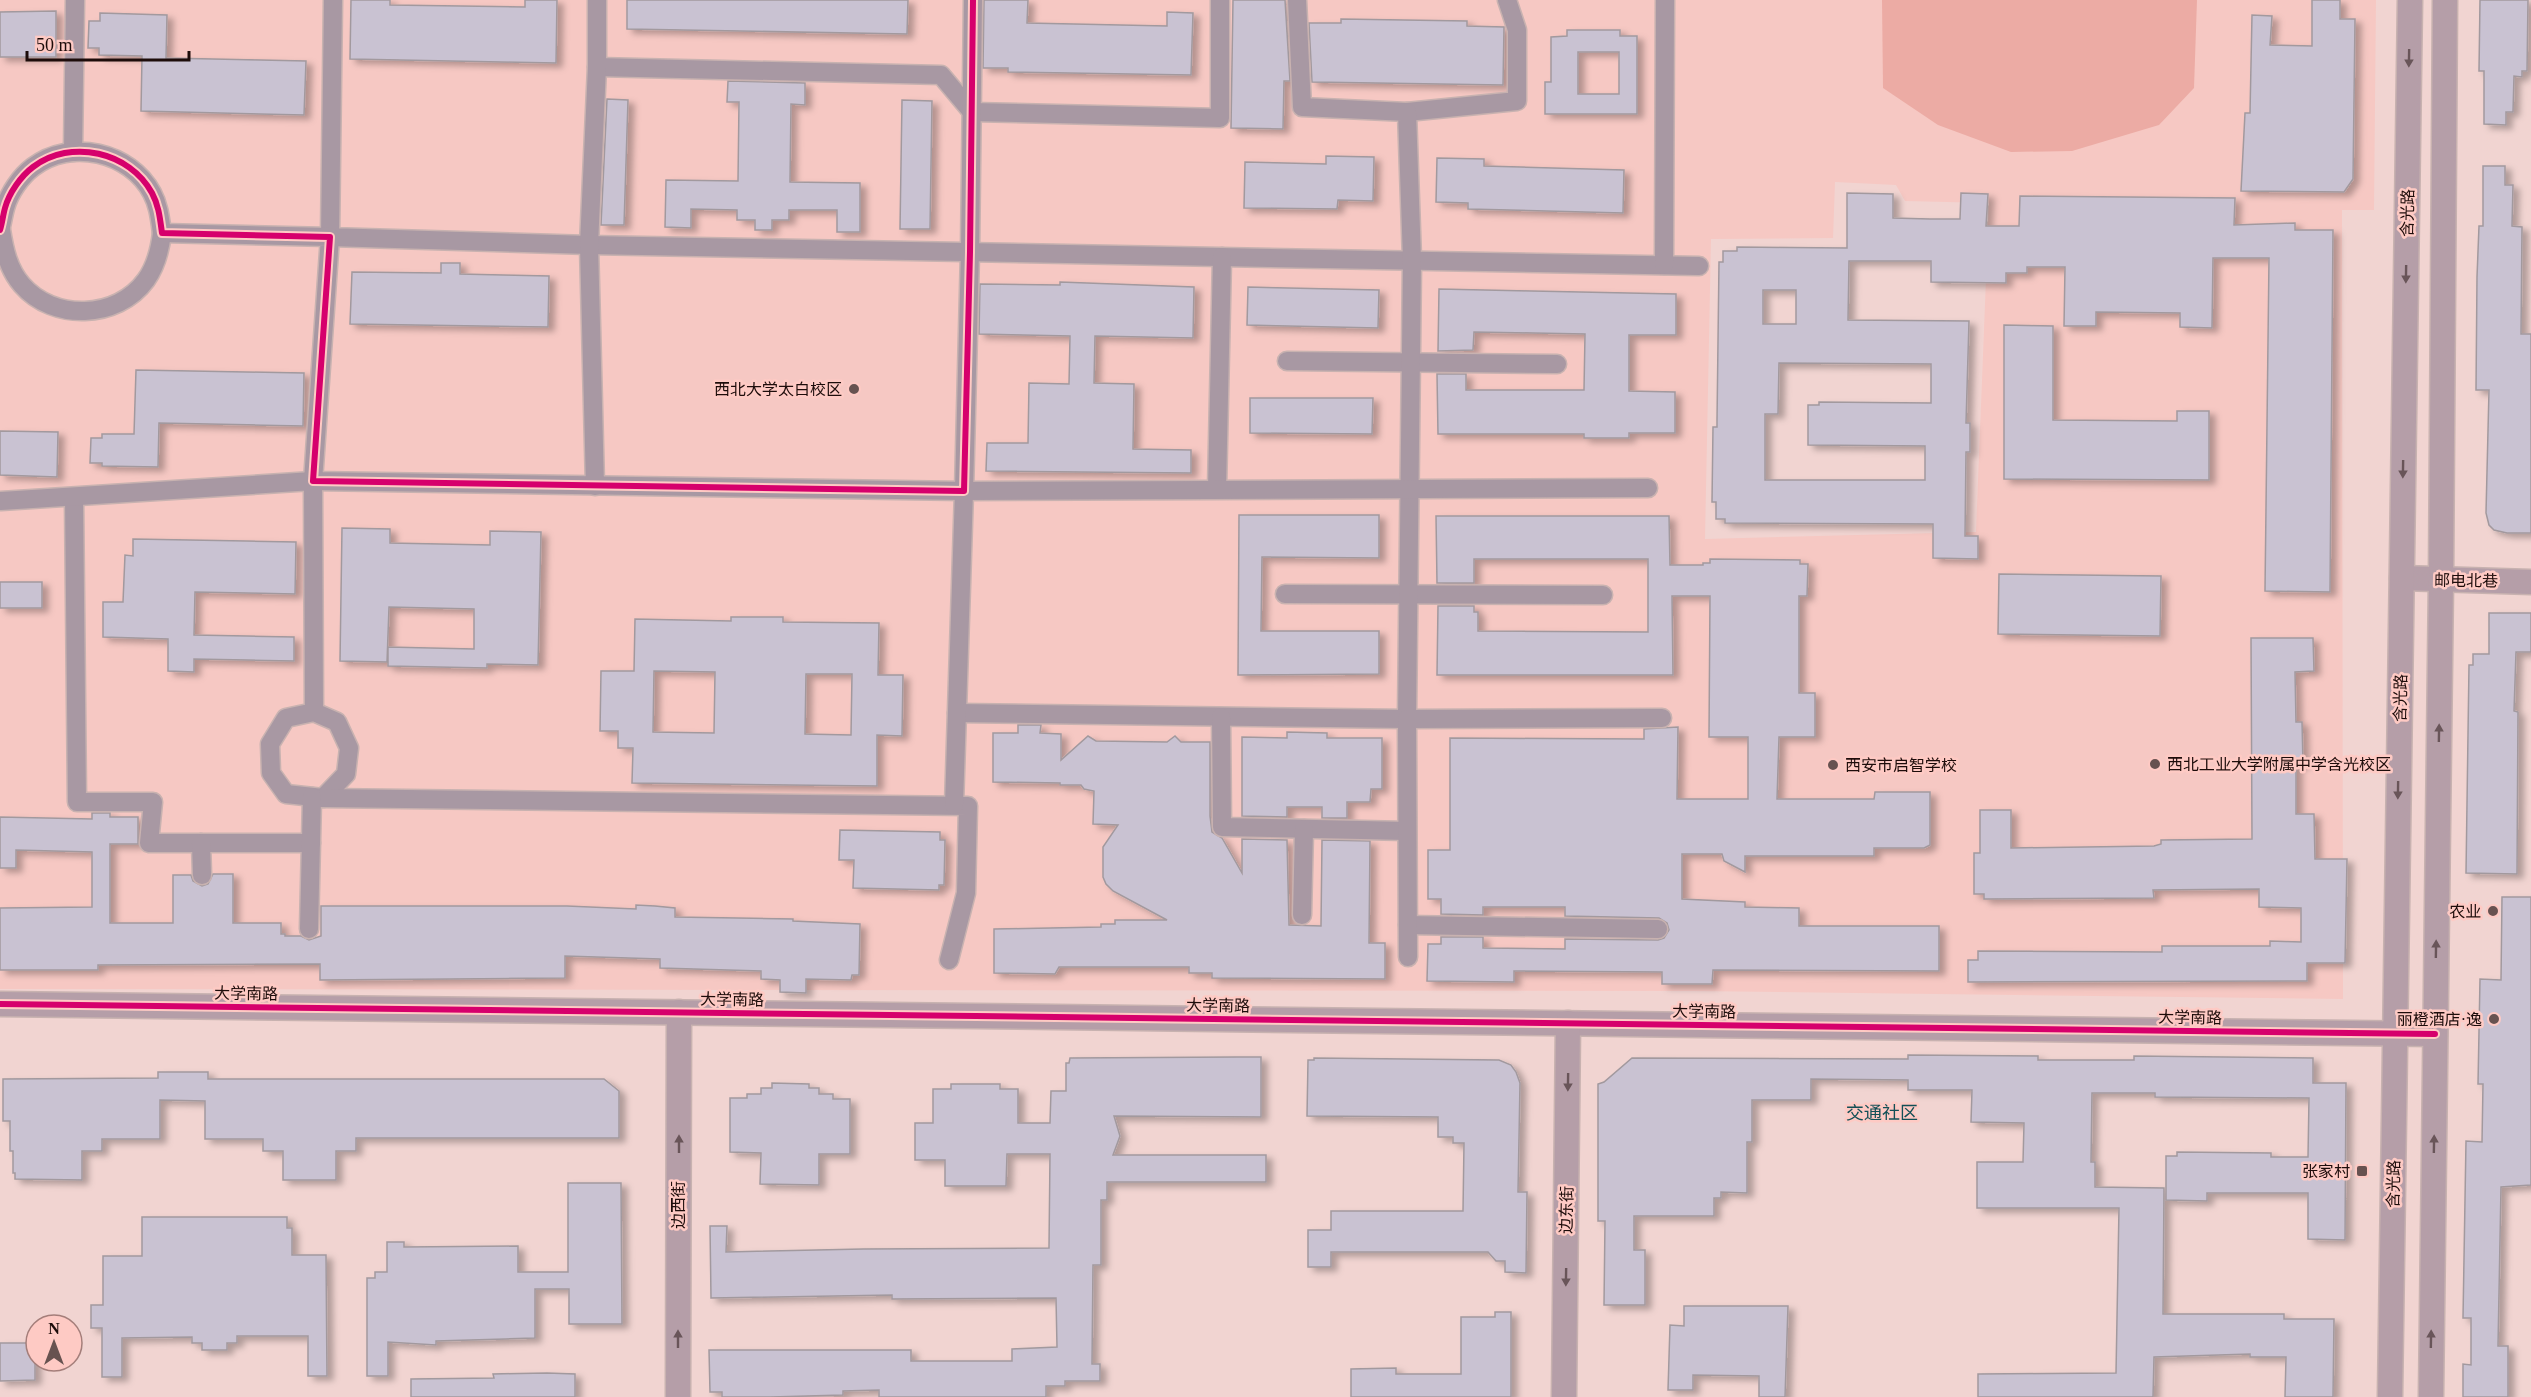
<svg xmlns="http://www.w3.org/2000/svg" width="2531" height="1397" font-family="'Times New Roman','Noto Sans SC',serif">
<defs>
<filter id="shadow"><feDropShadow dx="6" dy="4" stdDeviation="3" flood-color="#0004"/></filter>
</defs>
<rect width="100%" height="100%" fill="#f1d4d1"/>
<path fill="#f6c8c3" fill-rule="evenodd" d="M0,0H2376L2374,210H2342L2343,999L1694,991L0,989ZM1835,182L1896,185L1905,201L1989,203L1976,532L1705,539L1711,239L1833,238Z"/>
<polygon fill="#ecaba4" points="1882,0 2197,0 2194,88 2159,125 2072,151 2011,152 1938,125 1883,88"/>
<g fill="#c9c2d2" stroke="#a2999e" stroke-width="1.5" fill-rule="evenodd" filter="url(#shadow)">
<polygon points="351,0 390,0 390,5 525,7 525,0 557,0 556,63 350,59"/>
<polygon points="627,0 908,0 907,34 627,29"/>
<polygon points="984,0 1028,0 1027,23 1167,26 1167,12 1193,13 1191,75 1008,72 1008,68 983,68"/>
<polygon points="1233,0 1285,0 1290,81 1284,81 1283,129 1231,128"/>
<polygon points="2312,0 2340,0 2340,19 2355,19 2353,179 2344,192 2241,191 2245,113 2250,113 2252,15 2272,16 2270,45 2312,46"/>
<polygon points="2480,0 2528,0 2527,71 2522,71 2522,77 2514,76 2513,112 2506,112 2506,125 2484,124 2484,71 2479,71"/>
<polygon points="56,11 56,57 0,57 0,12"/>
<polygon points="100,13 167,15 166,58 306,61 304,115 141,111 142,56 99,55 99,48 88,48 89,21 100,21"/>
<polygon points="1341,19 1467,21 1467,26 1504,27 1503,85 1312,82 1309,23 1341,23"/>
<path d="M1567,30H1620V36H1637V114H1545V82H1551V37L1567,36ZM1578,52H1619V94H1578Z"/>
<polygon points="728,81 805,83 805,105 791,104 790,182 860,183 860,232 837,232 837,210 789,210 789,220 772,220 772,230 755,230 755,220 737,220 737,210 691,209 691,228 665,227 666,180 738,181 739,102 727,102"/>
<polygon points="607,99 628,100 624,225 601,225"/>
<polygon points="902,100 932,101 930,229 900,229"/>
<polygon points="1326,156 1374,157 1373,201 1338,200 1337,209 1244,208 1245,162 1326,164"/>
<polygon points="1437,158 1484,159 1484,166 1624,170 1623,213 1468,209 1468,203 1436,202"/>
<polygon points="2483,166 2505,166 2505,185 2513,185 2512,226 2522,227 2521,334 2531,334 2531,533 2507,533 2494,530 2489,525 2486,513 2489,390 2476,390 2477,277 2479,226 2483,226"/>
<path d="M1847,193L1893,194V218L1930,219H1960L1961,193L1988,194L1986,226H2019L2020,196L2235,198L2234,225L2295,223V230H2333L2330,592L2265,591L2269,258H2213L2212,328L2180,327V313L2096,312V326H2064L2065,267H2027V273H2006V283L1931,282V261H1849L1848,320L1969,321L1966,423H1970V452H1966L1965,536H1978V559L1933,558V524L1725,523V519H1716V502H1712L1713,427H1717V421L1719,262H1723V251H1737V247L1847,248ZM1763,290H1796V324H1763ZM1779,363L1931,364V403L1819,402V405H1808V445L1925,446V480H1765V414H1778Z"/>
<polygon points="441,263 460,263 460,274 549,276 548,327 350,324 352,272 441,273"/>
<polygon points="1060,282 1194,287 1193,338 1095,336 1094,383 1134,384 1133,449 1191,450 1191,473 986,471 987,443 1028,443 1029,383 1069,384 1070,336 979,334 980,284 1060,285"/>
<polygon points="1248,287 1379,290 1378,328 1247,325"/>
<polygon points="1439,289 1676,294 1676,335 1629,335 1629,391 1675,392 1675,433 1629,433 1629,438 1584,438 1584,434 1438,434 1437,374 1466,374 1466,390 1584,390 1585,334 1474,332 1473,350 1438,351"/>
<polygon points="2004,325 2053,326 2053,420 2177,421 2177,411 2209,411 2209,480 2004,479"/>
<polygon points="136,370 304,373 303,426 159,423 158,467 102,466 102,463 90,463 91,438 102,438 102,434 134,434"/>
<polygon points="1250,398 1373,398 1372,434 1250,433"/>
<polygon points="0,431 58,432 57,477 0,475"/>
<polygon points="1239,515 1379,515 1379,558 1262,557 1261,631 1379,631 1379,674 1238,675"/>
<polygon points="1436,516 1669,516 1670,565 1703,565 1703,563 1710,563 1710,559 1800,560 1800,564 1808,564 1807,596 1799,596 1799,693 1815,693 1815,737 1779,737 1777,799 1874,799 1875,792 1930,792 1930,845 1924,848 1874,848 1874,856 1745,856 1745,872 1724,861 1722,854 1682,854 1682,899 1745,902 1745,907 1799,908 1799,926 1939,926 1939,971 1713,970 1712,984 1662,984 1662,972 1514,971 1514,982 1427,981 1428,944 1441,944 1441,937 1483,937 1483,948 1565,949 1565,939 1658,940 1664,938 1669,930 1667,923 1659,918 1565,916 1565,907 1483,907 1483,915 1441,914 1441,899 1428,899 1428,850 1450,850 1450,738 1644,739 1644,729 1678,727 1677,799 1748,799 1748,737 1709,737 1710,596 1672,596 1673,675 1437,675 1438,606 1474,606 1474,612 1478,612 1478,631 1648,632 1648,559 1474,559 1474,583 1437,583"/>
<polygon points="342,528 390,529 390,543 490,545 490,531 541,532 538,665 487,664 487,668 388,666 388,647 474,649 474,609 389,607 387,662 340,661"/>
<polygon points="133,539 296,542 295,594 195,592 194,635 294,637 294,661 194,659 194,672 168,671 168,639 103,637 103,602 123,602 125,555 133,556"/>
<polygon points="1999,574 2161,576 2160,636 1998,634"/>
<rect x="0" y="582" width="42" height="26"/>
<polygon points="2489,613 2531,613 2531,652 2516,652 2514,711 2518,712 2517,874 2466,873 2469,665 2473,665 2473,654 2489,654"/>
<path d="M731,617H783V622L879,623L878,675H903L902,736L877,735V786L632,783L633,748H618V731H600L601,671H634L635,619L731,621ZM654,671L715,672L714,733L653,732ZM806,674H852L851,735L805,734Z"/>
<polygon points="2251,638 2313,638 2314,671 2295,672 2296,722 2302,722 2303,764 2296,764 2296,814 2314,814 2315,859 2347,859 2345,963 2307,963 2307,981 1968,982 1968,960 1978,960 1978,951 2162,952 2162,946 2270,946 2270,941 2301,942 2301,908 2259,907 2259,889 2153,890 2154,898 1984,899 1984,894 1974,894 1974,853 1980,853 1980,810 2011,810 2011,848 2154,846 2161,844 2161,840 2252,839"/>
<polygon points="1018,725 1041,725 1040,733 1061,734 1061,760 1088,736 1096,741 1167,742 1175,736 1181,742 1210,742 1210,816 1212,832 1222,838 1242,873 1242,839 1287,840 1289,925 1321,926 1322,840 1370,841 1369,943 1385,943 1385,979 1212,978 1212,973 1189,973 1189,967 1059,967 1055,974 994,973 994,929 1101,927 1101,924 1115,924 1115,920 1167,920 1113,891 1106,884 1103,877 1103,847 1118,825 1093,824 1094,791 1084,789 1081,785 1060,785 1060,783 993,782 993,733 1018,733"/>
<polygon points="1287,732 1327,733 1327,738 1382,738 1382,789 1371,789 1370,802 1347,802 1347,818 1322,818 1322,807 1287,807 1287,817 1242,816 1242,737 1287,738"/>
<polygon points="92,813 110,813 110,817 138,817 138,844 110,844 110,923 173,923 173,875 191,875 193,881 202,886 208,884 213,874 233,874 233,923 281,923 281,934 285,934 285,936 301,936 309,940 321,936 321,906 567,906 636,909 636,905 655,906 675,908 675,917 793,919 793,921 860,924 859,975 852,975 851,980 806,979 806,993 780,992 780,980 761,979 761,971 660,968 660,959 565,956 565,978 320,980 320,964 98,965 98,970 0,970 0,908 92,907 92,852 16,850 16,868 0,868 0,817 92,819"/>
<polygon points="840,830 940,832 940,840 945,840 944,885 939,885 939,890 853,888 854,860 839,860"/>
<polygon points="2502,897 2531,897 2531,1185 2501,1187 2498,1346 2508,1346 2508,1397 2463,1397 2463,1364 2471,1365 2471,1318 2463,1318 2466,1141 2482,1142 2483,1084 2478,1084 2480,979 2501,980"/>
<polygon points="1908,1055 2038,1056 2038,1060 2134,1060 2134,1056 2313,1058 2313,1083 2346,1083 2345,1240 2308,1239 2308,1193 2207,1193 2207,1201 2166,1200 2166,1156 2177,1156 2177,1152 2271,1153 2271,1157 2308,1157 2309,1098 2155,1097 2155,1093 2092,1093 2091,1162 2095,1162 2095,1187 2164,1188 2163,1314 2284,1314 2284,1319 2334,1319 2333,1397 2285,1397 2286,1357 2250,1357 2250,1354 2154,1357 2153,1397 1978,1397 1978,1374 2116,1373 2119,1208 1977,1208 1977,1162 2023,1162 2024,1123 1971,1122 1972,1090 1908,1090 1908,1080 1811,1079 1811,1100 1752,1100 1752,1142 1747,1142 1747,1193 1721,1192 1721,1198 1714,1198 1714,1216 1634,1216 1634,1250 1645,1250 1645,1305 1604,1305 1605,1221 1598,1221 1598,1084 1604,1082 1632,1058 1908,1059"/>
<polygon points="1236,1057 1261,1057 1261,1117 1114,1116 1120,1136 1113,1155 1266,1155 1266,1182 1107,1182 1107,1200 1101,1200 1101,1265 1093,1265 1092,1364 1100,1364 1100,1381 1065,1381 1065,1386 1046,1386 1046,1397 879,1397 879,1390 843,1391 843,1395 771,1397 722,1397 722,1392 710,1392 709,1350 911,1350 911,1361 1012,1361 1012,1349 1057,1347 1056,1298 892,1299 892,1295 711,1298 710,1226 727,1226 726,1252 863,1249 1049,1248 1050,1154 1007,1154 1006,1186 945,1186 945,1160 915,1160 915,1123 933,1123 933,1089 951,1089 951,1084 1000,1084 1000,1089 1018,1089 1018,1123 1050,1123 1051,1091 1066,1091 1066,1063 1069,1063 1070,1058"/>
<polygon points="1314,1058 1499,1060 1511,1065 1516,1072 1520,1083 1518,1192 1527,1192 1526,1273 1505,1272 1505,1261 1496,1261 1488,1252 1331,1252 1331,1267 1308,1267 1308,1230 1331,1230 1331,1211 1463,1211 1464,1143 1453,1143 1453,1137 1438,1137 1438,1117 1307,1116 1308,1060 1314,1060"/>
<polygon points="158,1072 208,1072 208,1079 604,1079 619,1091 619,1138 356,1138 356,1151 336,1151 336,1180 283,1180 283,1151 263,1151 263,1139 205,1139 205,1101 160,1100 160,1139 102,1139 102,1151 82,1151 82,1180 15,1179 15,1173 13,1173 13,1151 10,1151 10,1121 3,1121 3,1079 158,1078"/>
<polygon points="772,1083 809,1084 809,1088 819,1088 819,1094 833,1094 833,1099 850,1099 850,1154 819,1154 819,1185 760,1184 761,1153 730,1152 730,1098 747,1098 747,1094 761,1094 761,1088 772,1088"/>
<polygon points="568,1183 621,1183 622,1324 569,1324 569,1289 535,1289 535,1338 436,1341 436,1345 388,1342 388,1376 367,1376 367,1278 375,1278 375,1272 387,1272 387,1242 404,1242 404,1247 518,1246 518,1272 568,1272"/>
<polygon points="142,1217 287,1217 287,1228 292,1228 292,1255 326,1255 327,1376 308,1376 308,1336 237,1336 237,1343 227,1343 227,1350 202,1350 202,1343 192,1343 192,1337 122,1338 122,1377 102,1377 102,1328 91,1328 91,1305 103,1305 103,1256 142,1256"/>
<polygon points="1684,1306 1788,1306 1785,1397 1759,1397 1759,1376 1693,1375 1693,1390 1668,1390 1670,1325 1684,1326"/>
<polygon points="1495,1312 1511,1312 1511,1397 1351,1397 1351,1369 1396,1368 1396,1374 1461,1374 1461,1317 1495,1317"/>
<polygon points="0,1343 31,1343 31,1357 35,1357 35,1380 0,1381"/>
<polygon points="547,1373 575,1374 575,1397 411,1397 411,1379 494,1378 493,1374"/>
</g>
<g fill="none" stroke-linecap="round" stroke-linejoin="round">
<g stroke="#c8b2b0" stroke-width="21">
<g id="street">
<polyline points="333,0 330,237 589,245 1699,266"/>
<polyline points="597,67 941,75 972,112 1220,118 1220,0"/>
<polyline points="1407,112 1517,101 1517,30 1507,0"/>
<polyline points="73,152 75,0"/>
<path d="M0,230C2,224 3,215 5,208C9,193 21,176 33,167C71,138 130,152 152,193C159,206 160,219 162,233L330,237L313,481L964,491L970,252L973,0"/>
<path d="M1,230C4,249 8,269 22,285C53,321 117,320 146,280C156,266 160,250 162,233"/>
<polyline points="1664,265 1665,0"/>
<polyline points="1287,361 1557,364"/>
<polyline points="595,486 589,245 597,67 597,0"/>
<polyline points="1217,489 1222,257"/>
<polyline points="74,497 77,802 153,802 149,843 311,843"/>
<polyline points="1,501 313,481 314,712 337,722 349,748 346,774 323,798 286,794 271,773 270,744 286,718 314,712"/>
<polyline points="1285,594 1603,595"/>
<polyline points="957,713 1407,719 1412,260 1407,112 1302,107 1297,0"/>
<polyline points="1221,717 1222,827 1407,831"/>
<polyline points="323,798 968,806 966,893 949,960"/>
<polyline points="954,805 964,491 1648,488"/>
<polyline points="201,843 202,875"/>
<polyline points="1302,915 1304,829"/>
<polyline points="1408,925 1658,929"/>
<polyline points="309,929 312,797"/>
<polyline points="1408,957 1407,719 1662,718"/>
</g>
</g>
<g stroke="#c8b2b0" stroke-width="27">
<g id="secondary">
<polyline points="2402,578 2531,582"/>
<polyline points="0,1004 2435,1034"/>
<polyline points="678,1397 679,1012"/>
<polyline points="1564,1397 1568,1023"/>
<polyline points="2390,1397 2410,0"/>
<polyline points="2431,1397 2441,580 2445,0"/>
</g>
</g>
<use href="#street" stroke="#a898a3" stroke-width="18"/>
<use href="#secondary" stroke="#b59ea8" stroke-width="24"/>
<g stroke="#fecac4" stroke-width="10">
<g id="cycleway">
<path d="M0,230C2,224 3,215 5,208C9,193 21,176 33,167C71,138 130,152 152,193C159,206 160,219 162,233L330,237L313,481L964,491L970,252L973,0"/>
<polyline points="0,1004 2435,1034"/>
</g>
</g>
<use href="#cycleway" stroke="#d6006c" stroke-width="6"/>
</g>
<defs><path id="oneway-solid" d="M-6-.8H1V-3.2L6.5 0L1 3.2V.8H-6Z" transform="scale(1.5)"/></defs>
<g fill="#695559">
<use href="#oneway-solid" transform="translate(2409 58) rotate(91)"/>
<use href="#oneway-solid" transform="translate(2406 274) rotate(91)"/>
<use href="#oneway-solid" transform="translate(2403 469) rotate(91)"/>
<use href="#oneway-solid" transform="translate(2439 733) rotate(-89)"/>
<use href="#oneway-solid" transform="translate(2398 790) rotate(91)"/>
<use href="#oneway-solid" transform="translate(2436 949) rotate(-89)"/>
<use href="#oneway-solid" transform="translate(1568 1082) rotate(91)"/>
<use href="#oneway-solid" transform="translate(679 1144) rotate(-90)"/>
<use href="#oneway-solid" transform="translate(2434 1144) rotate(-89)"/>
<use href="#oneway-solid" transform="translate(1566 1277) rotate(91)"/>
<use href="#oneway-solid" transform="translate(678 1339) rotate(-90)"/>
<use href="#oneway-solid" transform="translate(2431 1339) rotate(-89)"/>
</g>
<g fill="#675250" stroke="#fecac4" stroke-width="2">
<circle cx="854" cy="389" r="6"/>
<circle cx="2155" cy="764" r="6"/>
<circle cx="1833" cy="765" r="6"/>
<circle cx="2493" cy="911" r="6"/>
<circle cx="2494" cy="1019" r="6"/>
<rect x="2356" y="1165" width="12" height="12" rx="3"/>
</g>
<g text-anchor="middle" stroke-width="5" stroke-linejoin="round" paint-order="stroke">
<g font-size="16" fill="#1d0c0a" stroke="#fecac4">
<text transform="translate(2407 213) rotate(-89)" y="6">含光路</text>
<text transform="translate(2466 580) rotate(1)" y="6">邮电北巷</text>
<text transform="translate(2400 698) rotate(-89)" y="6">含光路</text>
<text transform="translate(246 993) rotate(1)" y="6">大学南路</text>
<text transform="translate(732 999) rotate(1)" y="6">大学南路</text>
<text transform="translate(1218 1005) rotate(1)" y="6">大学南路</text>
<text transform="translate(1704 1011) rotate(1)" y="6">大学南路</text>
<text transform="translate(2190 1017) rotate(1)" y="6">大学南路</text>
<text transform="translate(2393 1184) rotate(-89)" y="6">含光路</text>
<text transform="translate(678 1205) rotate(-90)" y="6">边西街</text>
<text transform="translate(1566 1210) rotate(-89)" y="6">边东街</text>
</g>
<g font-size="16" fill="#1d0c0a" stroke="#fecac4" text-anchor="end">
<text x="842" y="395">西北大学太白校区</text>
<text x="2167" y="770" text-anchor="start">西北工业大学附属中学含光校区</text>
<text x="1845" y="771" text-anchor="start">西安市启智学校</text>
<text x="2481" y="917">农业</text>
<text x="2482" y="1025">丽橙酒店·逸</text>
<text x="2350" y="1177">张家村</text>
</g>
<g font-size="18" fill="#124f56" stroke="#fecac4">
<text x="1882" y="1119">交通社区</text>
</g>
</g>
<g transform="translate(54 1343)"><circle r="28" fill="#fecac4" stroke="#a47e7a" stroke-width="1.5"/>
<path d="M0-4.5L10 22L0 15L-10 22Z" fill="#675250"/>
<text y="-9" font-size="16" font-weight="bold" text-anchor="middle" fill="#1d0c0a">N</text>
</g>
<path d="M27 51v9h162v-9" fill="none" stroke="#1d0c0a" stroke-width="3"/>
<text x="36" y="51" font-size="18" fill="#1d0c0a" stroke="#fecac4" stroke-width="4.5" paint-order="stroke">50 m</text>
</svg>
